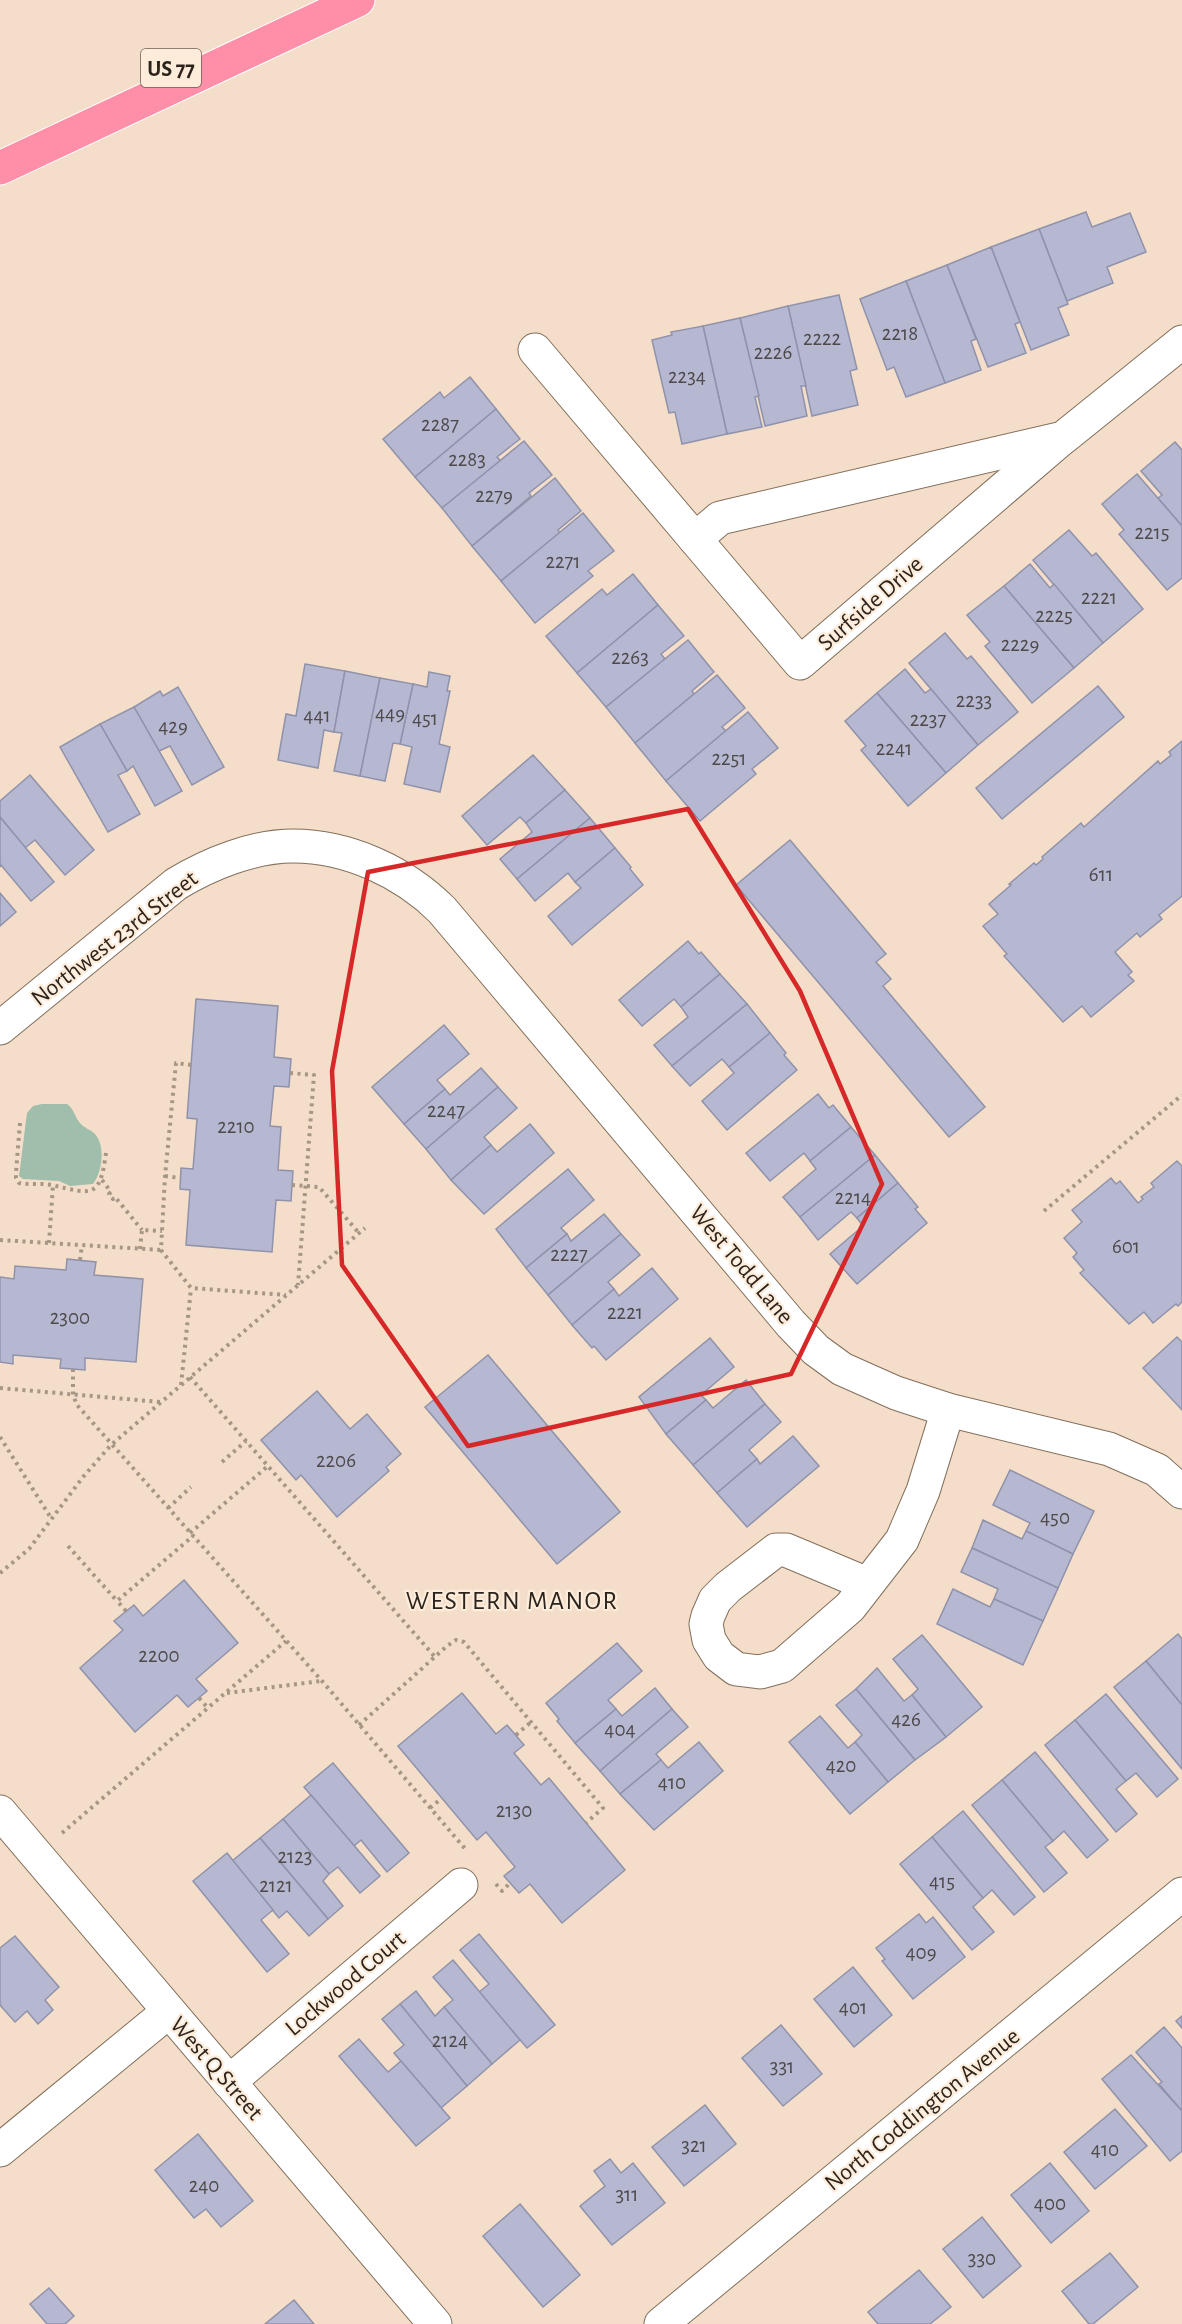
<svg xmlns="http://www.w3.org/2000/svg" width="1182" height="2324" font-family="'Alegreya Sans',sans-serif">
<rect width="100%" height="100%" fill="#f4dec9"/>
<path fill="#9fbeac" d="M42,1104H67C75,1110 74,1116 80,1123C84,1128 91,1130 95,1134C106,1146 102,1173 93,1184L70,1186L59,1181L23,1179L19,1176L27,1113L33,1106Z"/>
<g fill="#b6b8d2" stroke="#9092ab" stroke-width="1.5">
<polygon points="1086,212 1092,227 1130,213 1146,252 1107,267 1113,283 1067,301 1039,229"/>
<polygon points="1039,229 1068,304 1058,308 1069,335 1031,350 991,247"/>
<polygon points="991,247 1020,322 1015,324 1026,353 988,367 947,265"/>
<polygon points="947,265 976,339 971,341 981,370 945,383 906,281"/>
<polygon points="906,281 945,383 906,397 894,367 887,370 860,299"/>
<polygon points="839,295 857,369 850,371 858,405 812,416 788,306"/>
<polygon points="788,306 806,386 801,386 807,416 765,426 740,318"/>
<polygon points="740,318 759,396 755,397 762,427 727,434 703,326"/>
<polygon points="703,326 727,434 682,444 675,412 669,413 652,340 672,335 671,332"/>
<polygon points="470,377 496,409 415,477 383,439 440,392 444,398"/>
<polygon points="496,409 520,439 497,457 501,461 442,508 415,477"/>
<polygon points="524,441 552,475 529,493 531,496 472,546 442,508"/>
<polygon points="1175,442 1182,450 1182,526 1158,498 1162,495 1141,471"/>
<polygon points="1137,474 1182,526 1182,578 1167,590 1119,534 1124,530 1102,504"/>
<polygon points="555,478 581,511 558,530 560,533 501,581 472,546"/>
<polygon points="583,513 614,551 588,571 593,576 535,623 501,581"/>
<polygon points="1069,530 1092,556 1096,553 1143,609 1103,643 1033,560"/>
<polygon points="1030,564 1050,588 1054,584 1103,643 1074,668 1004,586"/>
<polygon points="633,574 658,605 577,673 546,636 602,589 607,595"/>
<polygon points="1004,586 1074,668 1032,703 985,646 990,642 967,615"/>
<polygon points="658,605 684,636 661,654 665,659 606,707 577,673"/>
<polygon points="945,633 967,659 971,656 1018,712 978,745 909,663"/>
<polygon points="688,640 714,672 692,691 694,694 635,743 606,707"/>
<polygon points="305,664 345,671 334,732 324,730 318,768 278,760 286,714 296,716"/>
<polygon points="905,669 925,693 931,689 978,745 946,773 877,693"/>
<polygon points="345,671 380,678 360,776 334,771 342,733 334,732"/>
<polygon points="429,672 450,676 447,691 450,691 439,744 450,747 440,792 404,784 412,747 400,744 413,684 427,687"/>
<polygon points="717,675 745,708 722,727 726,731 666,781 635,743"/>
<polygon points="380,678 413,684 400,744 393,743 385,781 360,776"/>
<polygon points="1098,686 1124,717 1002,819 976,788"/>
<polygon points="178,687 224,767 192,785 170,746 159,751 134,707 160,691 163,696"/>
<polygon points="877,693 946,773 908,806 861,750 866,746 845,721"/>
<polygon points="134,707 182,791 155,806 133,766 127,771 100,724"/>
<polygon points="748,712 778,748 752,769 756,774 700,821 666,781"/>
<polygon points="100,724 127,771 118,775 140,814 108,832 60,747"/>
<polygon points="1182,741 1182,896 1159,915 1162,919 1140,937 1137,933 1115,952 1132,972 1128,975 1134,981 1091,1017 1082,1006 1063,1022 1004,956 1007,954 983,926 998,914 989,904 1011,885 1009,884 1034,863 1036,865 1043,859 1042,857 1081,823 1084,827 1158,761 1160,764 1171,755 1169,752"/>
<polygon points="533,755 565,790 526,823 520,817 487,845 462,816"/>
<polygon points="30,775 94,850 65,875 35,840 25,848 0,817 0,801"/>
<polygon points="565,790 590,818 517,879 500,859 532,832 526,823"/>
<polygon points="0,817 54,882 31,901 1,865 0,867"/>
<polygon points="590,818 615,848 575,882 568,873 535,901 517,879"/>
<polygon points="790,840 886,954 876,962 891,979 883,986 985,1107 949,1137 736,885"/>
<polygon points="615,848 631,867 630,869 643,885 572,945 548,916 581,888 575,882"/>
<polygon points="0,893 16,912 0,926"/>
<polygon points="688,941 699,954 701,952 720,974 681,1007 674,999 642,1026 619,1000"/>
<polygon points="720,974 747,1004 672,1066 654,1045 688,1017 681,1007"/>
<polygon points="196,999 278,1006 274,1057 291,1059 289,1087 274,1086 270,1126 281,1127 278,1170 293,1171 291,1201 276,1200 272,1252 186,1245 190,1190 180,1189 181,1168 193,1169 197,1119 187,1118"/>
<polygon points="747,1004 770,1033 729,1067 722,1059 690,1086 672,1066"/>
<polygon points="444,1025 469,1054 437,1080 445,1089 404,1124 372,1087"/>
<polygon points="770,1033 786,1053 784,1055 797,1070 727,1130 702,1101 734,1073 729,1067"/>
<polygon points="481,1068 498,1087 426,1149 404,1124 445,1089 450,1095"/>
<polygon points="498,1087 517,1108 484,1137 491,1145 451,1180 426,1149"/>
<polygon points="818,1094 829,1108 833,1105 851,1127 810,1161 804,1153 770,1181 746,1153"/>
<polygon points="530,1124 554,1153 484,1214 451,1180 491,1145 497,1152"/>
<polygon points="851,1127 875,1155 800,1217 783,1197 816,1169 810,1161"/>
<polygon points="875,1155 898,1183 857,1218 851,1212 818,1240 800,1217"/>
<polygon points="1177,1161 1182,1166 1182,1302 1178,1306 1176,1304 1153,1323 1144,1312 1129,1324 1080,1273 1084,1270 1073,1257 1077,1253 1064,1238 1082,1222 1072,1210 1111,1178 1116,1184 1120,1181 1138,1203 1143,1199 1141,1197 1154,1187 1151,1183"/>
<polygon points="568,1169 594,1200 561,1228 567,1234 526,1268 496,1229"/>
<polygon points="898,1183 918,1207 915,1209 927,1223 857,1284 830,1254 863,1226 857,1218"/>
<polygon points="604,1214 621,1234 548,1295 526,1268 567,1234 571,1241"/>
<polygon points="621,1234 640,1255 608,1282 614,1289 572,1325 548,1295"/>
<polygon points="67,1259 96,1262 94,1275 143,1279 136,1362 85,1358 85,1370 60,1368 61,1359 13,1355 13,1364 0,1362 0,1277 14,1279 15,1266 66,1270"/>
<polygon points="652,1268 678,1299 606,1360 594,1346 592,1348 572,1325 614,1289 619,1296"/>
<polygon points="1177,1337 1182,1342 1182,1410 1143,1368"/>
<polygon points="710,1338 734,1367 701,1395 706,1400 666,1434 639,1397"/>
<polygon points="488,1355 620,1512 557,1564 425,1407"/>
<polygon points="746,1380 765,1404 693,1465 666,1434 706,1400 713,1408"/>
<polygon points="317,1391 350,1429 367,1414 401,1454 386,1467 389,1471 337,1517 301,1475 296,1480 261,1440"/>
<polygon points="765,1404 781,1422 749,1450 757,1459 717,1493 693,1465"/>
<polygon points="793,1436 819,1466 747,1527 717,1493 757,1459 760,1464"/>
<polygon points="1010,1470 1094,1511 1073,1554 1026,1531 1030,1523 993,1505"/>
<polygon points="983,1520 1022,1539 1026,1531 1073,1554 1058,1588 972,1548"/>
<polygon points="972,1548 1058,1588 1043,1621 994,1599 998,1589 961,1572"/>
<polygon points="184,1580 238,1643 196,1679 207,1691 188,1707 177,1695 135,1732 80,1668 123,1630 114,1621 134,1605 143,1616"/>
<polygon points="953,1589 990,1607 994,1599 1043,1621 1023,1665 937,1624"/>
<polygon points="1178,1634 1182,1639 1182,1705 1146,1661"/>
<polygon points="922,1635 982,1707 946,1737 912,1695 918,1689 893,1659"/>
<polygon points="617,1643 642,1671 608,1700 616,1709 575,1743 557,1721 559,1719 546,1703"/>
<polygon points="1146,1661 1182,1705 1182,1769 1114,1687"/>
<polygon points="877,1668 904,1701 912,1695 946,1737 915,1760 856,1689"/>
<polygon points="655,1688 672,1709 600,1771 575,1743 616,1709 622,1716"/>
<polygon points="856,1689 915,1760 888,1782 855,1742 862,1735 836,1705"/>
<polygon points="462,1693 496,1734 507,1725 524,1745 514,1753 541,1785 549,1778 625,1870 562,1923 530,1884 519,1893 504,1876 515,1867 486,1832 477,1840 398,1746"/>
<polygon points="1106,1694 1178,1779 1157,1797 1136,1773 1126,1781 1075,1720"/>
<polygon points="672,1709 688,1727 656,1754 661,1760 620,1794 600,1771"/>
<polygon points="820,1716 848,1748 855,1742 888,1782 850,1814 789,1742"/>
<polygon points="1075,1720 1126,1781 1116,1789 1137,1814 1116,1832 1045,1745"/>
<polygon points="699,1742 723,1771 654,1830 620,1794 661,1760 668,1768"/>
<polygon points="1035,1752 1108,1840 1087,1858 1064,1831 1053,1841 1002,1780"/>
<polygon points="333,1763 409,1853 387,1872 361,1840 354,1846 304,1787"/>
<polygon points="1002,1780 1053,1841 1045,1847 1067,1873 1044,1892 972,1805"/>
<polygon points="311,1795 380,1876 360,1893 338,1867 329,1874 283,1819"/>
<polygon points="963,1811 1035,1897 1014,1915 992,1890 983,1898 932,1837"/>
<polygon points="283,1819 329,1874 323,1881 343,1906 328,1919 260,1838"/>
<polygon points="932,1837 983,1898 973,1907 994,1932 972,1950 900,1864"/>
<polygon points="260,1838 328,1919 309,1936 287,1911 279,1918 232,1861"/>
<polygon points="227,1853 273,1910 261,1920 289,1954 267,1972 193,1881"/>
<polygon points="919,1914 926,1923 933,1917 965,1957 913,1999 882,1961 885,1959 876,1948"/>
<polygon points="479,1934 555,2025 527,2048 479,1992 489,1984 460,1950"/>
<polygon points="15,1936 59,1987 45,2000 53,2010 38,2024 27,2011 15,2022 0,2005 0,1948"/>
<polygon points="453,1960 520,2040 492,2064 444,2007 453,2000 433,1977"/>
<polygon points="853,1967 892,2015 854,2047 814,1999"/>
<polygon points="416,1991 435,2016 444,2007 492,2064 467,2086 400,2004"/>
<polygon points="400,2004 467,2086 441,2108 394,2053 404,2045 382,2019"/>
<polygon points="1182,2016 1182,2028 1176,2021"/>
<polygon points="781,2025 822,2074 783,2106 742,2058"/>
<polygon points="1164,2027 1182,2048 1182,2111 1159,2084 1162,2082 1136,2052"/>
<polygon points="359,2039 388,2072 401,2061 450,2118 416,2146 339,2056"/>
<polygon points="1131,2055 1182,2111 1182,2151 1170,2161 1102,2079"/>
<polygon points="705,2105 736,2144 684,2186 652,2147"/>
<polygon points="1115,2109 1147,2146 1095,2189 1064,2152"/>
<polygon points="198,2134 253,2201 221,2227 206,2209 194,2218 155,2170"/>
<polygon points="610,2159 621,2173 633,2163 665,2203 612,2245 580,2206 605,2186 594,2171"/>
<polygon points="1050,2163 1089,2211 1051,2243 1011,2195"/>
<polygon points="520,2204 580,2275 543,2307 483,2236"/>
<polygon points="982,2217 1021,2266 983,2298 943,2249"/>
<polygon points="1110,2253 1138,2287 1093,2324 1089,2324 1062,2291"/>
<polygon points="919,2270 951,2307 930,2324 878,2324 868,2312"/>
<polygon points="49,2288 74,2316 65,2324 47,2324 30,2304"/>
<polygon points="294,2300 314,2324 265,2324"/>
</g>
<g fill="none" stroke-linecap="round" stroke-linejoin="round">
<g stroke="#826f5c" stroke-width="35">
<g id="minor">
<polyline points="535,350 695,539 720,518 1063,438 1182,342"/>
<polyline points="695,539 800,663 1059,441"/>
<path d="M0,1028L176,884C209,864 253,846 293,846C348,846 404,872 442,910L791,1324L816,1350L842,1369L896,1393L948,1410L1109,1449L1157,1470L1182,1492"/>
<polyline points="867,1584 786,1550 776,1550 728,1587 715,1600 708,1616 706,1624 709,1640 719,1656 736,1669 760,1672 782,1666 850,1607 902,1540 923,1491 948,1410"/>
<polyline points="0,1812 435,2324"/>
<polyline points="229,2082 461,1885"/>
<polyline points="0,2150 168,2012"/>
<polyline points="661,2324 1182,1894"/>
</g>
</g>
<g stroke="#fff" stroke-width="35">
<polyline id="highway" points="0,168 358,0"/>
</g>
<g stroke="#a69686" stroke-width="4" stroke-dasharray="3 4.5" stroke-linecap="butt">
<polyline points="191,1065 176,1063 165,1176 161,1250 191,1288 286,1295"/>
<polyline points="290,1073 314,1075 298,1285"/>
<path d="M20,1123L16,1172V1178L19,1183C30,1185 41,1183 52,1185C93,1195 100,1198 106,1153"/>
<polyline points="165,1176 180,1178"/>
<polyline points="102,1180 111,1192 109,1194 113,1199 115,1197 142,1230"/>
<polyline points="292,1185 319,1187 359,1233"/>
<polyline points="1044,1211 1182,1095"/>
<polyline points="0,1240 161,1250"/>
<polyline points="49,1243 53,1185"/>
<polyline points="140,1249 142,1230 162,1231"/>
<polyline points="80,1260 82,1245"/>
<polyline points="73,1369 73,1395 77,1405 322,1681 467,1851"/>
<polyline points="190,1377 435,1657"/>
<polyline points="181,1385 191,1288"/>
<polyline points="0,1388 160,1402"/>
<polyline points="0,1437 51,1518"/>
<polyline points="222,1462 246,1441"/>
<polyline points="168,1508 191,1487"/>
<polyline points="190,1533 268,1466"/>
<polyline points="68,1546 117,1601"/>
<polyline points="0,1573 29,1549 83,1477 111,1445 365,1228"/>
<polyline points="126,1611 117,1601 193,1536"/>
<polyline points="227,1693 321,1681"/>
<polyline points="199,1698 208,1708"/>
<polyline points="359,1725 447,1646 456,1640 464,1642 603,1808 586,1823"/>
<polyline points="516,1735 531,1722"/>
<polyline points="430,1808 442,1798"/>
<polyline points="62,1833 286,1641"/>
<polyline points="496,1884 502,1891 510,1883"/>
</g>
<use href="#minor" stroke="#fff" stroke-width="33"/>
<use href="#highway" stroke="#ff8ea8" stroke-width="33"/>
</g>
<path fill="none" stroke="#d62828" stroke-width="4.5" stroke-linejoin="round" d="M688,809L800,991L882,1184L791,1374L468,1446L342,1265L332,1071L368,872Z"/>
<g text-anchor="middle" stroke-width="4.5" stroke-linejoin="round" paint-order="stroke">
<g font-size="21" fill="#4e494a">
<text x="900" y="340">2218</text>
<text x="822" y="345">2222</text>
<text x="773" y="359">2226</text>
<text x="687" y="383">2234</text>
<text x="440" y="431">2287</text>
<text x="467" y="466">2283</text>
<text x="494" y="502">2279</text>
<text x="1152" y="539">2215</text>
<text x="563" y="568">2271</text>
<text x="1099" y="604">2221</text>
<text x="1054" y="622">2225</text>
<text x="1020" y="651">2229</text>
<text x="630" y="664">2263</text>
<text x="974" y="707">2233</text>
<text x="390" y="720">449</text>
<text x="317" y="722">441</text>
<text x="425" y="725">451</text>
<text x="928" y="726">2237</text>
<text x="173" y="733">429</text>
<text x="894" y="755">2241</text>
<text x="729" y="765">2251</text>
<text x="1101" y="881">611</text>
<text x="446" y="1117">2247</text>
<text x="236" y="1133">2210</text>
<text x="853" y="1204">2214</text>
<text x="1126" y="1253">601</text>
<text x="569" y="1261">2227</text>
<text x="625" y="1319">2221</text>
<text x="70" y="1324">2300</text>
<text x="336" y="1467">2206</text>
<text x="1055" y="1524">450</text>
<text x="159" y="1662">2200</text>
<text x="906" y="1726">426</text>
<text x="620" y="1736">404</text>
<text x="841" y="1772">420</text>
<text x="672" y="1789">410</text>
<text x="514" y="1817">2130</text>
<text x="295" y="1863">2123</text>
<text x="942" y="1888">415</text>
<text x="276" y="1892">2121</text>
<text x="921" y="1959">409</text>
<text x="853" y="2014">401</text>
<text x="450" y="2047">2124</text>
<text x="782" y="2073">331</text>
<text x="694" y="2152">321</text>
<text x="1105" y="2156">410</text>
<text x="204" y="2192">240</text>
<text x="627" y="2201">311</text>
<text x="1050" y="2210">400</text>
<text x="982" y="2265">330</text>
</g>
<rect fill="#feecdb" stroke="#6b6055" stroke-width="1.5" x="141" y="49" width="60" height="38" rx="4.5"/>
<g font-size="22" font-weight="bold" fill="#2c241c">
<text x="171" y="76">US 77</text>
</g>
<g font-size="24" fill="#2c241c" stroke="#feecdb">
<text transform="translate(870 603) rotate(-41)" y="8">Surfside Drive</text>
<text transform="translate(114 938) rotate(-38)" y="8">Northwest 23rd Street</text>
<text transform="translate(742 1264) rotate(50)" y="8">West Todd Lane</text>
<text transform="translate(345 1983) rotate(-40)" y="8">Lockwood Court</text>
<text transform="translate(217 2068) rotate(49)" y="8">West Q Street</text>
<text transform="translate(922 2109) rotate(-39)" y="8">North Coddington Avenue</text>
</g>
<g font-size="26" letter-spacing="1.5" fill="#2c241c" stroke="#feecdb">
<text x="512" y="1609">WESTERN MANOR</text>
</g>
</g>
</svg>
